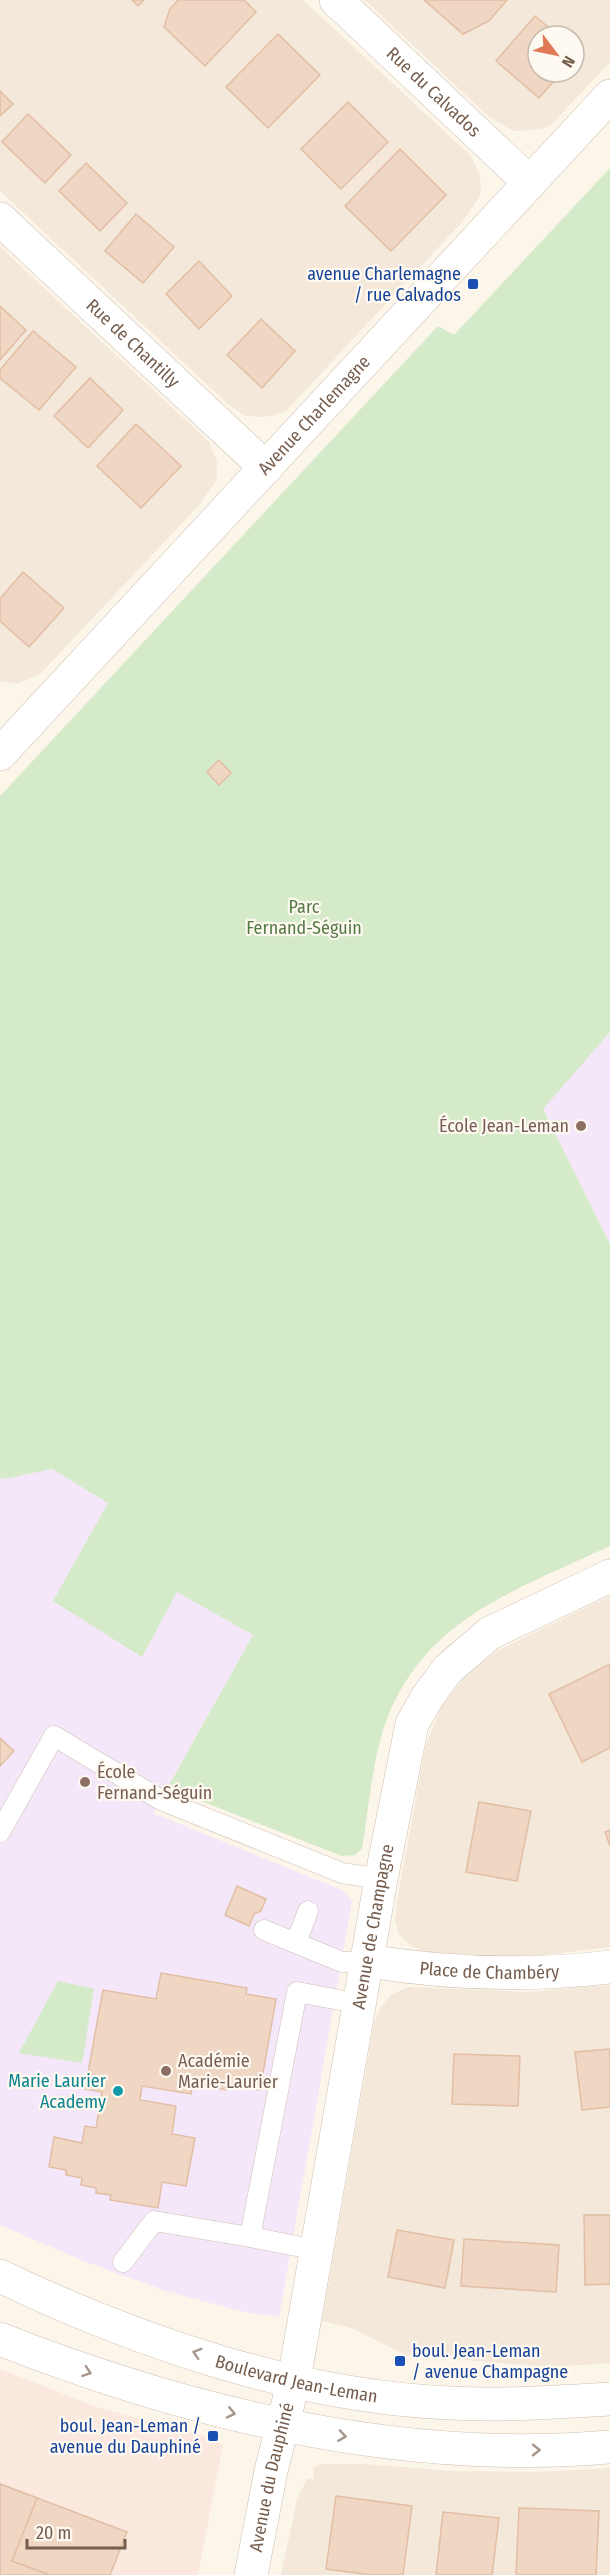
<svg xmlns="http://www.w3.org/2000/svg" width="610" height="2575" font-family="'Fira Sans Condensed',sans-serif">
<rect width="100%" height="100%" fill="#fcf6ea"/>
<g fill="#f3e8d9" fill-rule="evenodd">
<polygon points="0,0 303,0 471,156 479,173 481,189 479,198 462,222 286,411 264,417 245,416 228,404 0,191"/>
<path d="M365,0H610V62L553,123L543,129L513,131L487,115ZM538,36H574V72H538Z"/>
<polygon points="0,247 209,442 217,462 217,479 200,504 40,674 17,684 0,681"/>
<polygon points="610,1596 610,1947 530,1957 429,1953 412,1946 399,1935 395,1921 397,1901 426,1744 442,1706 467,1674 499,1650"/>
<polygon points="610,1985 610,2363 551,2367 405,2355 351,2328 322,2321 374,2024 380,2008 392,1994 409,1987 528,1992"/>
<polygon points="323,2464 364,2464 453,2471 535,2472 610,2468 610,2575 281,2575 297,2499 307,2479 314,2479 314,2467"/>
</g>
<polygon fill="#fbe8df" points="0,2369 97,2407 211,2438 223,2445 198,2575 0,2575"/>
<g fill="#f3e7f9">
<polygon points="610,1032 610,1244 543,1108"/>
<polygon points="52,1469 108,1503 54,1601 142,1657 177,1592 253,1635 153,1813 342,1890 352,1902 279,2317 240,2311 166,2291 86,2262 0,2225 0,1477 4,1479"/>
</g>
<g fill="#d5eac8">
<path d="M610,168V1032L543,1109L610,1244V1546C510,1593 413,1622 380,1741C371,1776 368,1813 362,1849L355,1855L342,1856L173,1790L169,1785L253,1635L177,1592L142,1657L53,1601L108,1503L52,1469L4,1479L0,1477V796L438,326L454,335Z"/>
<polygon points="58,1981 94,1989 82,2063 19,2053"/>
</g>
<g fill="#f0d7c3" stroke="#e2bea4" stroke-width="1.5">
<polygon points="132,0 144,0 138,6"/>
<polygon points="178,0 244,0 256,12 205,66 164,27 170,9"/>
<polygon points="424,0 507,0 489,21 463,34"/>
<polygon points="535,16 559,36 538,36 538,72 562,72 539,98 496,61"/>
<polygon points="278,34 320,75 268,128 226,87"/>
<polygon points="0,91 13,104 0,116"/>
<polygon points="348,102 388,142 341,189 301,149"/>
<polygon points="28,114 71,155 45,183 2,142"/>
<polygon points="400,149 446,195 391,251 345,206"/>
<polygon points="86,163 127,203 100,231 59,191"/>
<polygon points="136,214 174,247 143,283 105,251"/>
<polygon points="199,261 232,296 199,329 166,294"/>
<polygon points="0,306 26,330 0,360"/>
<polygon points="261,319 295,351 262,388 227,355"/>
<polygon points="33,331 76,367 39,410 0,378 0,370"/>
<polygon points="90,378 123,410 88,448 54,416"/>
<polygon points="136,424 181,466 141,508 97,466"/>
<polygon points="23,572 64,608 29,647 0,621 0,599"/>
<polygon points="219,760 231,773 219,785 207,772"/>
<polygon points="610,1664 610,1748 582,1762 549,1694"/>
<polygon points="0,1738 14,1751 0,1766"/>
<polygon points="479,1802 531,1811 517,1881 466,1872"/>
<polygon points="610,1830 610,1846 605,1832"/>
<polygon points="237,1886 266,1899 261,1911 254,1914 249,1926 225,1915"/>
<polygon points="161,1973 247,1988 246,1994 276,1999 260,2090 228,2084 227,2090 193,2084 191,2094 142,2086 140,2100 176,2106 172,2134 195,2138 186,2186 162,2182 158,2208 110,2200 111,2195 96,2193 96,2188 81,2185 82,2178 66,2175 66,2170 49,2167 54,2137 82,2143 85,2126 96,2128 102,2092 85,2089 103,1990 156,1999"/>
<polygon points="610,2049 610,2107 582,2110 575,2052"/>
<polygon points="454,2054 520,2056 518,2106 452,2104"/>
<polygon points="584,2215 610,2215 610,2284 585,2285"/>
<polygon points="397,2230 454,2240 445,2288 388,2277"/>
<polygon points="464,2239 559,2245 556,2292 461,2286"/>
<polygon points="0,2484 127,2532 110,2575 0,2575"/>
<polygon points="0,2484 37,2498 12,2561 50,2575 0,2575"/>
<polygon points="336,2496 412,2506 403,2575 372,2575 326,2569"/>
<polygon points="519,2508 599,2511 596,2575 516,2575"/>
<polygon points="443,2512 499,2518 492,2575 436,2575"/>
</g>
<g fill="none" stroke-linecap="round" stroke-linejoin="round">
<g stroke="#cebeb0" stroke-width="21">
<g id="service">
<polyline points="0,1832 54,1736 161,1800 342,1873 381,1879"/>
<polyline points="264,1930 342,1962 368,1961"/>
<polyline points="296,1943 308,1911"/>
<polyline points="317,2250 250,2237 297,1992 361,2004"/>
<polyline points="123,2262 154,2221 250,2237"/>
</g>
</g>
<g stroke="#cebeb0" stroke-width="34">
<g id="minor">
<path id="s1" d="M336,0L530,183"/>
<path id="s2" d="M0,219L266,468"/>
<path id="s3" d="M0,754L610,96"/>
<path id="s4" d="M368,1961C449,1974 528,1977 610,1967"/>
<path id="s5" d="M251,2575L271,2471L294,2380L381,1879L412,1724L428,1696L448,1669L490,1633L610,1576"/>
</g>
</g>
<g stroke="#cebeb0" stroke-width="34">
<g id="tertiary">
<path id="s6" d="M0,2276C137,2342 299,2397 451,2403C504,2406 558,2402 610,2399"/>
<path d="M0,2339C193,2415 402,2465 610,2447"/>
</g>
</g>
<use href="#service" stroke="#fff" stroke-width="20"/>
<use href="#minor" stroke="#fff" stroke-width="33"/>
<use href="#tertiary" stroke="#fff" stroke-width="33"/>
</g>
<defs><path id="oneway-chevron" d="M-2-3.5L2.5 0L-2 3.5" fill="none" stroke-width="1.6" stroke-linecap="round" stroke-linejoin="round" transform="scale(1.5)"/></defs>
<g stroke="#a6968c">
<use href="#oneway-chevron" transform="translate(197 2353) rotate(-162)"/>
<use href="#oneway-chevron" transform="translate(87 2372) rotate(19)"/>
<use href="#oneway-chevron" transform="translate(231 2413) rotate(13)"/>
<use href="#oneway-chevron" transform="translate(342 2436) rotate(9)"/>
<use href="#oneway-chevron" transform="translate(536 2450)"/>
</g>
<g fill="#1a4fb4" stroke="#fef9f1" stroke-width="2">
<rect x="467" y="278" width="12" height="12" rx="3"/>
<rect x="394" y="2355" width="12" height="12" rx="3"/>
<rect x="207" y="2430" width="12" height="12" rx="3"/>
</g>
<g fill="#8d6e63" stroke="#fef9f1" stroke-width="2">
<circle cx="581" cy="1126" r="6"/>
<circle cx="85" cy="1782" r="6"/>
<circle cx="166" cy="2071" r="6"/>
</g>
<circle fill="#0f9aa8" stroke="#fef9f1" stroke-width="2" cx="118" cy="2091" r="6"/>
<g text-anchor="middle" stroke-width="4.5" stroke-linejoin="round" paint-order="stroke">
<g font-size="18" fill="#765e4e" stroke="#fef9f1">
<text dy="6" stroke="none"><textPath href="#s1" startOffset="134">Rue du Calvados</textPath></text>
<text dy="6" stroke="none"><textPath href="#s2" startOffset="182">Rue de Chantilly</textPath></text>
<text dy="6" stroke="none"><textPath href="#s3" startOffset="462">Avenue Charlemagne</textPath></text>
<text dy="6" stroke="none"><textPath href="#s5" startOffset="660">Avenue de Champagne</textPath></text>
<text dy="6" stroke="none"><textPath href="#s4" startOffset="122">Place de Chambéry</textPath></text>
<text dy="6" stroke="none"><textPath href="#s6" startOffset="315">Boulevard Jean-Leman</textPath></text>
<text dy="6" stroke="none"><textPath href="#s5" startOffset="100">Avenue du Dauphiné</textPath></text>
</g>
<g font-size="18" fill="#164399" stroke="#fef9f1" text-anchor="end">
<text x="461" y="280">avenue Charlemagne<tspan x="461" dy="21">/ rue Calvados</tspan></text>
<text x="412" y="2357" text-anchor="start">boul. Jean-Leman<tspan x="412" dy="21">/ avenue Champagne</tspan></text>
<text x="201" y="2432">boul. Jean-Leman /<tspan x="201" dy="21">avenue du Dauphiné</tspan></text>
</g>
<g font-size="18" fill="#547b46" stroke="#fef9f1">
<text x="304" y="913">Parc<tspan x="304" dy="21">Fernand-Séguin</tspan></text>
</g>
<g font-size="18" fill="#785e54" stroke="#fef9f1" text-anchor="start">
<text x="569" y="1132" text-anchor="end">École Jean-Leman</text>
<text x="97" y="1778">École<tspan x="97" dy="21">Fernand-Séguin</tspan></text>
<text x="178" y="2067">Académie<tspan x="178" dy="21">Marie-Laurier</tspan></text>
</g>
<g font-size="18" fill="#0d838f" stroke="#fef9f1" text-anchor="end">
<text x="106" y="2087">Marie Laurier<tspan x="106" dy="21">Academy</tspan></text>
</g>
</g>
<g transform="translate(556 54) rotate(122)"><circle r="28" fill="#fef9f1" stroke="#c8bbb0" stroke-width="1.5"/>
<path d="M0-4.5L10 22L0 15L-10 22Z" fill="#e07955"/>
<text y="-9" font-size="16" font-weight="bold" text-anchor="middle" fill="#765e4e">N</text>
</g>
<path d="M27 2539v9h98v-9" fill="none" stroke="#765e4e" stroke-width="3"/>
<text x="36" y="2539" font-size="18" fill="#765e4e" stroke="#fef9f1" stroke-width="4.5" paint-order="stroke">20 m</text>
</svg>
